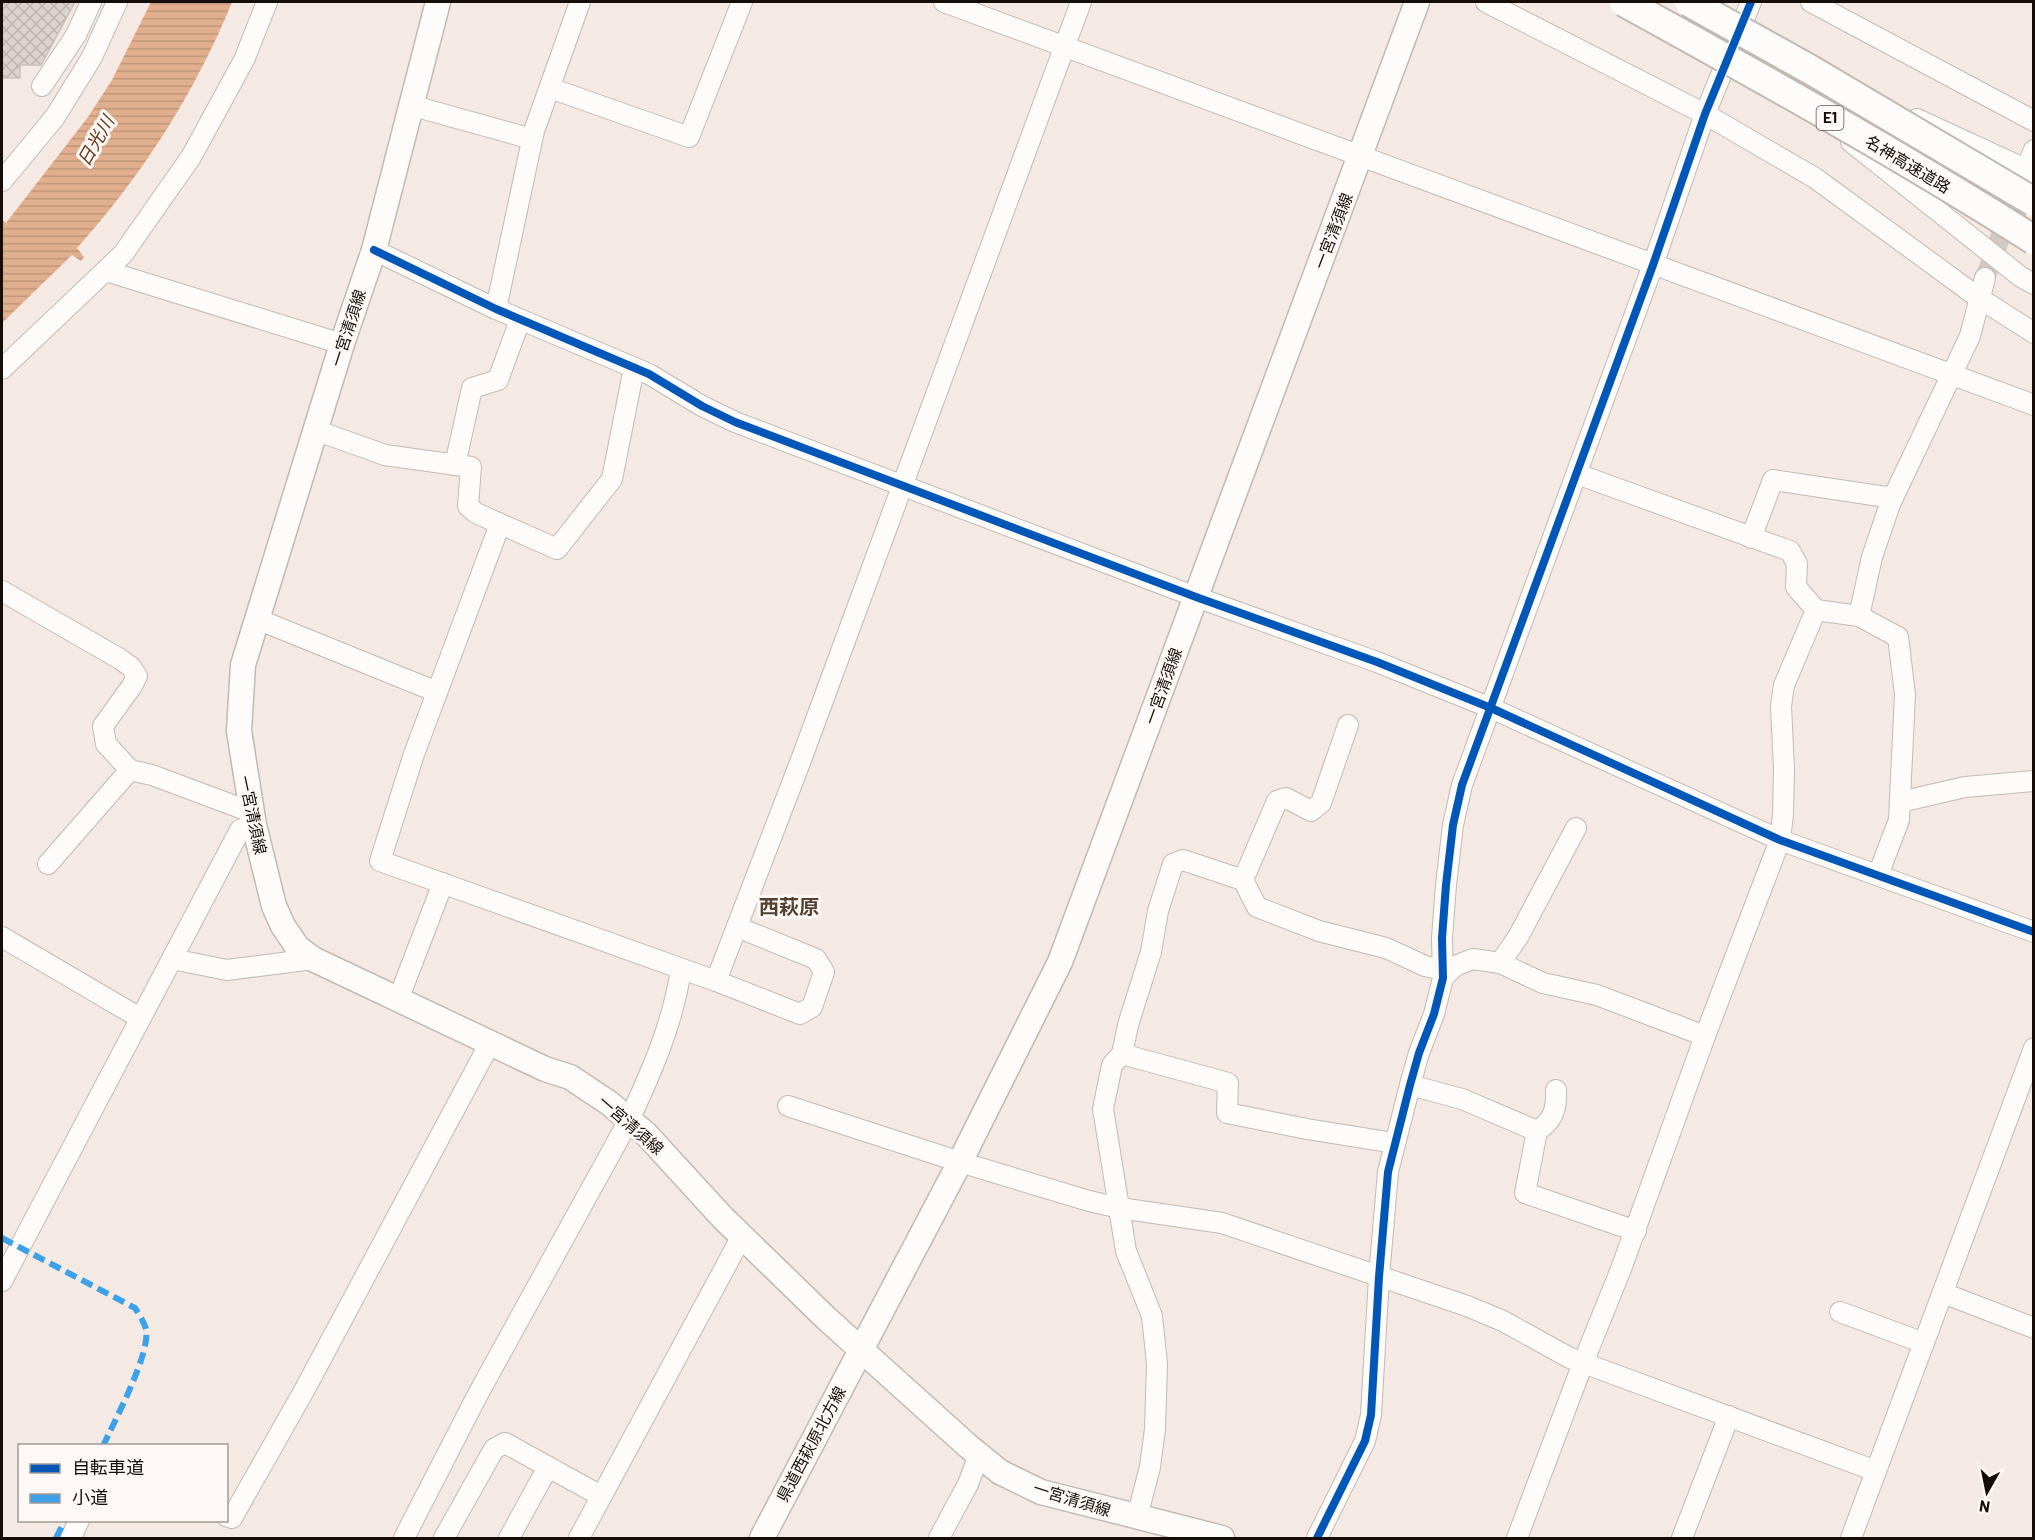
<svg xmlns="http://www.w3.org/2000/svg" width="2035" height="1540" font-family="Barlow,'Noto Sans JP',sans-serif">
<defs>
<pattern id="water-rules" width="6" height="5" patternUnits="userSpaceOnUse" patternTransform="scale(1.5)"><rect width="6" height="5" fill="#e1af8e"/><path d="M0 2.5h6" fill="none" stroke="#c09579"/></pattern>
<pattern id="building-cross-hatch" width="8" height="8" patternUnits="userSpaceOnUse" patternTransform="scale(1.5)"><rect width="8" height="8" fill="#ddd3cd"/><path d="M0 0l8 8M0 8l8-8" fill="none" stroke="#bdb4af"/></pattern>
</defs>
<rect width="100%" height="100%" fill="#f5eae3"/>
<path fill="url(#water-rules)" d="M151,2H232C196,91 142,176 77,248L84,257L81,261L72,255L2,323V220L6,223L88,117L112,80Z"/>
<polygon fill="url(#building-cross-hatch)" stroke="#cbc1bb" stroke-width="1.5" points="2,2 75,2 41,65 20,65 20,78 2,78"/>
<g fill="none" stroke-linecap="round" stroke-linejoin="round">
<polyline stroke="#d3c9c2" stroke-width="20" stroke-dasharray="20 10" stroke-linecap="butt" points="1985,278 2021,182"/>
<g stroke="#c2b9b3" stroke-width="22">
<g id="minor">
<polyline points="944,2 2034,405"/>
<polyline points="1486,2 1705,114 1815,178 1979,298 2034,333"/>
<polyline points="1811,2 2034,121"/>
<polyline points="42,86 76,35 91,2"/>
<polyline points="550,88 689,137 742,2"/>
<polyline points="410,105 532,139"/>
<polyline points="1917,119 2034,173"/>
<polyline points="1851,142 2021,277 2034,284"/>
<polyline points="2029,161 2034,150"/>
<polyline points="2,181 55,117 92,57 117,2"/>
<polyline points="374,250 496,309 649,374 702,406 735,422 1196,597 1377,662 1491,708 1780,840 2034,932"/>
<polyline points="106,271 342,344"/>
<polyline points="496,309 534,131 580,2"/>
<polyline points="2,369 123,254 191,157 244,60 267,2"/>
<polyline points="315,430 385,455 471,467 468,506 476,513 557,549 612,479 634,368"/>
<polyline points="455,465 472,388 498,380 520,320"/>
<polyline points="1577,474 1790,551 1797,564 1796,587 1816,610 1859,616 1898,637 1905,694 1899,820 1878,875"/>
<polyline points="500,524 414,754 380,861 716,981 800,1014 812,1007 824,972 816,959 737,927"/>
<polyline points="1751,538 1773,480 1893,498"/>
<polyline points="2,591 120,659 131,667 137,676 132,686 103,726 106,744 130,770 152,775 251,812"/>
<polyline points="1859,616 1872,557 1890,504 1970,336 1985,278"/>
<polyline points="257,619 437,692"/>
<polyline points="1348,725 1321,803 1311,811 1286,798 1277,801 1243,880 1257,907 1319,931 1386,948 1425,966 1443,970"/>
<polyline points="1900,802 1965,787 2034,781"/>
<polyline points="48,864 130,770"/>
<polyline points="2,937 140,1018"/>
<polyline points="172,959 227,970 313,959"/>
<polyline points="1500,963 1518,937 1576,828"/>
<polyline points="1443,978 1455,966 1473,959 1500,963 1543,983 1597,995 1705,1036"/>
<polyline points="716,981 801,760 1081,2"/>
<polyline points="398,1000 443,883"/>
<polyline points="1122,1054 1228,1083 1227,1113 1307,1129 1394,1143"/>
<path d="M1410,1085L1462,1099L1537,1131C1553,1121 1557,1109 1556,1090"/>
<polyline points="788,1106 960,1162 1089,1201 1120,1208 1222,1223 1467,1306 1503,1321 1570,1358 1876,1471"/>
<polyline points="1537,1131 1525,1193 1636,1231"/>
<polyline points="2,1281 240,830 254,825"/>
<polyline points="1943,1293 2034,1328"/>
<polyline points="1840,1312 1924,1343"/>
<polyline points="226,1516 232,1518 306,1387 490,1043"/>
<polyline points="1137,1517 1150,1467 1155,1429 1157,1364 1152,1316 1126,1251 1103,1109 1112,1065 1122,1054 1128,1025 1151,952 1158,911 1173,864 1183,860 1243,880"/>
<polyline points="71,1538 79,1520"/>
<path d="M404,1538L478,1394L629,1120C652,1071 673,1023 681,969"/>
<polyline points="444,1538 494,1449 505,1443 601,1496"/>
<polyline points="509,1538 548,1467"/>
<polyline points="579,1538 742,1236"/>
<polyline points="939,1538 968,1484 979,1455"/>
<polyline points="1317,1538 1365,1441 1371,1415 1379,1277 1388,1172 1410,1085 1419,1053 1434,1014 1443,978 1442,938 1446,885 1453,825 1462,785 1653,265 1705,114 1751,2"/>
<polyline points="1517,1538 1583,1363 1621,1269 1705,1036 1780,840 1783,814 1784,769 1781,706 1784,685 1816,610"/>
<polyline points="1682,1538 1729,1416"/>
<polyline points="1851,1538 2034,1048"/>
</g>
</g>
<g stroke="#c2b9b3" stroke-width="27">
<g id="major">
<polyline points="438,2 374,250 342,344 243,665 239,731 254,825 274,906 283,926 298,948 313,959 545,1069 570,1077 609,1103 646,1134 723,1218 827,1319 968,1446 1000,1472 1041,1492 1222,1538"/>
<polyline points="762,1538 960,1162 1060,962 1417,2"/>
</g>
</g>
<use href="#minor" stroke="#fefcfb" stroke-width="20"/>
<use href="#major" stroke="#fefcfb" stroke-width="24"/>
<g stroke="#c2b9b3" stroke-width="32" stroke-linecap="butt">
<g id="highway-bridge">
<path d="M1624,2C1762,78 1900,155 2034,240"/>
<polyline points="1689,2 1811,70 2034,202"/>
</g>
</g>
<use href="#highway-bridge" stroke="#fefcfb" stroke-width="28"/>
<g stroke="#3da1e9" stroke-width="6" stroke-dasharray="12 6" stroke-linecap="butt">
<path d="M2,1238L135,1308C139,1314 144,1322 146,1329C151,1353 114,1422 103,1446"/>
<polyline points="56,1538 65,1520"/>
</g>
<g stroke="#fef9f6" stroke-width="11">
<g id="cycleway">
<polyline points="374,250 496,309 649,374 702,406 735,422 1196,597 1377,662 1491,708 1780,840 2034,932"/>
<polyline points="1317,1538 1365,1441 1371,1415 1379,1277 1388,1172 1410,1085 1419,1053 1434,1014 1443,978 1442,938 1446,885 1453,825 1462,785 1653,265 1705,114 1751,2"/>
</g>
</g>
<use href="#cycleway" stroke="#0057b8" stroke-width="8"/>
</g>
<g text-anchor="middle" stroke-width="6" stroke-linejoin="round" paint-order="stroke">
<rect fill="#fef9f6" stroke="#5b544f" stroke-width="1.5" x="1816.5" y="106" width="27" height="24" rx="4.5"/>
<g font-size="15" font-weight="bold" fill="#150d08">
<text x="1830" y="123">E1</text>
</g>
<g font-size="16" fill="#150d08" stroke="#fef9f6">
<text transform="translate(1908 164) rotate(31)" y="6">名神高速道路</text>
<text transform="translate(1333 231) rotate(-69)" y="6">一宮清須線</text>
<text transform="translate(348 328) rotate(-72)" y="6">一宮清須線</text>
<text transform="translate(1163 686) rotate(-70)" y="6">一宮清須線</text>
<text transform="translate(253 815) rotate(78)" y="6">一宮清須線</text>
<text transform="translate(631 1125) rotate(41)" y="6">一宮清須線</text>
<text transform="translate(811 1444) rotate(-62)" y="6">県道西萩原北方線</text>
<text transform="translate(1072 1499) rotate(17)" y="6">一宮清須線</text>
</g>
<g font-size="18" font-style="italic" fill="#633615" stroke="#fef9f6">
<text transform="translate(96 141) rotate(-60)" y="6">日光川</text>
</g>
<g font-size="20" font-weight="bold" fill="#544134" stroke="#fef9f6">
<text x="789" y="914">西萩原</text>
</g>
</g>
<rect width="2035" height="1540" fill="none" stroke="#150d08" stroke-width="6"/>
<rect x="18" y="1444" width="210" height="78" fill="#fef9f6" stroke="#a19b97" stroke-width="1.5"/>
<rect x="30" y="1464" width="30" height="9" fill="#0057b8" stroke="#a19b97" stroke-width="1.5"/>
<text x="72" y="1474" font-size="18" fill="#150d08">自転車道</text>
<rect x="30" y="1494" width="30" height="9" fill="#3da1e9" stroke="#a19b97" stroke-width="1.5"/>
<text x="72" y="1504" font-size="18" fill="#150d08">小道</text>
<g transform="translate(1987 1492) rotate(189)" stroke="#fef9f6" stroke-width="4.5" paint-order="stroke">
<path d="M0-4.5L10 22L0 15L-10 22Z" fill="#150d08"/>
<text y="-9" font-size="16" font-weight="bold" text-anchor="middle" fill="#150d08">N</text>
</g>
</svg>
